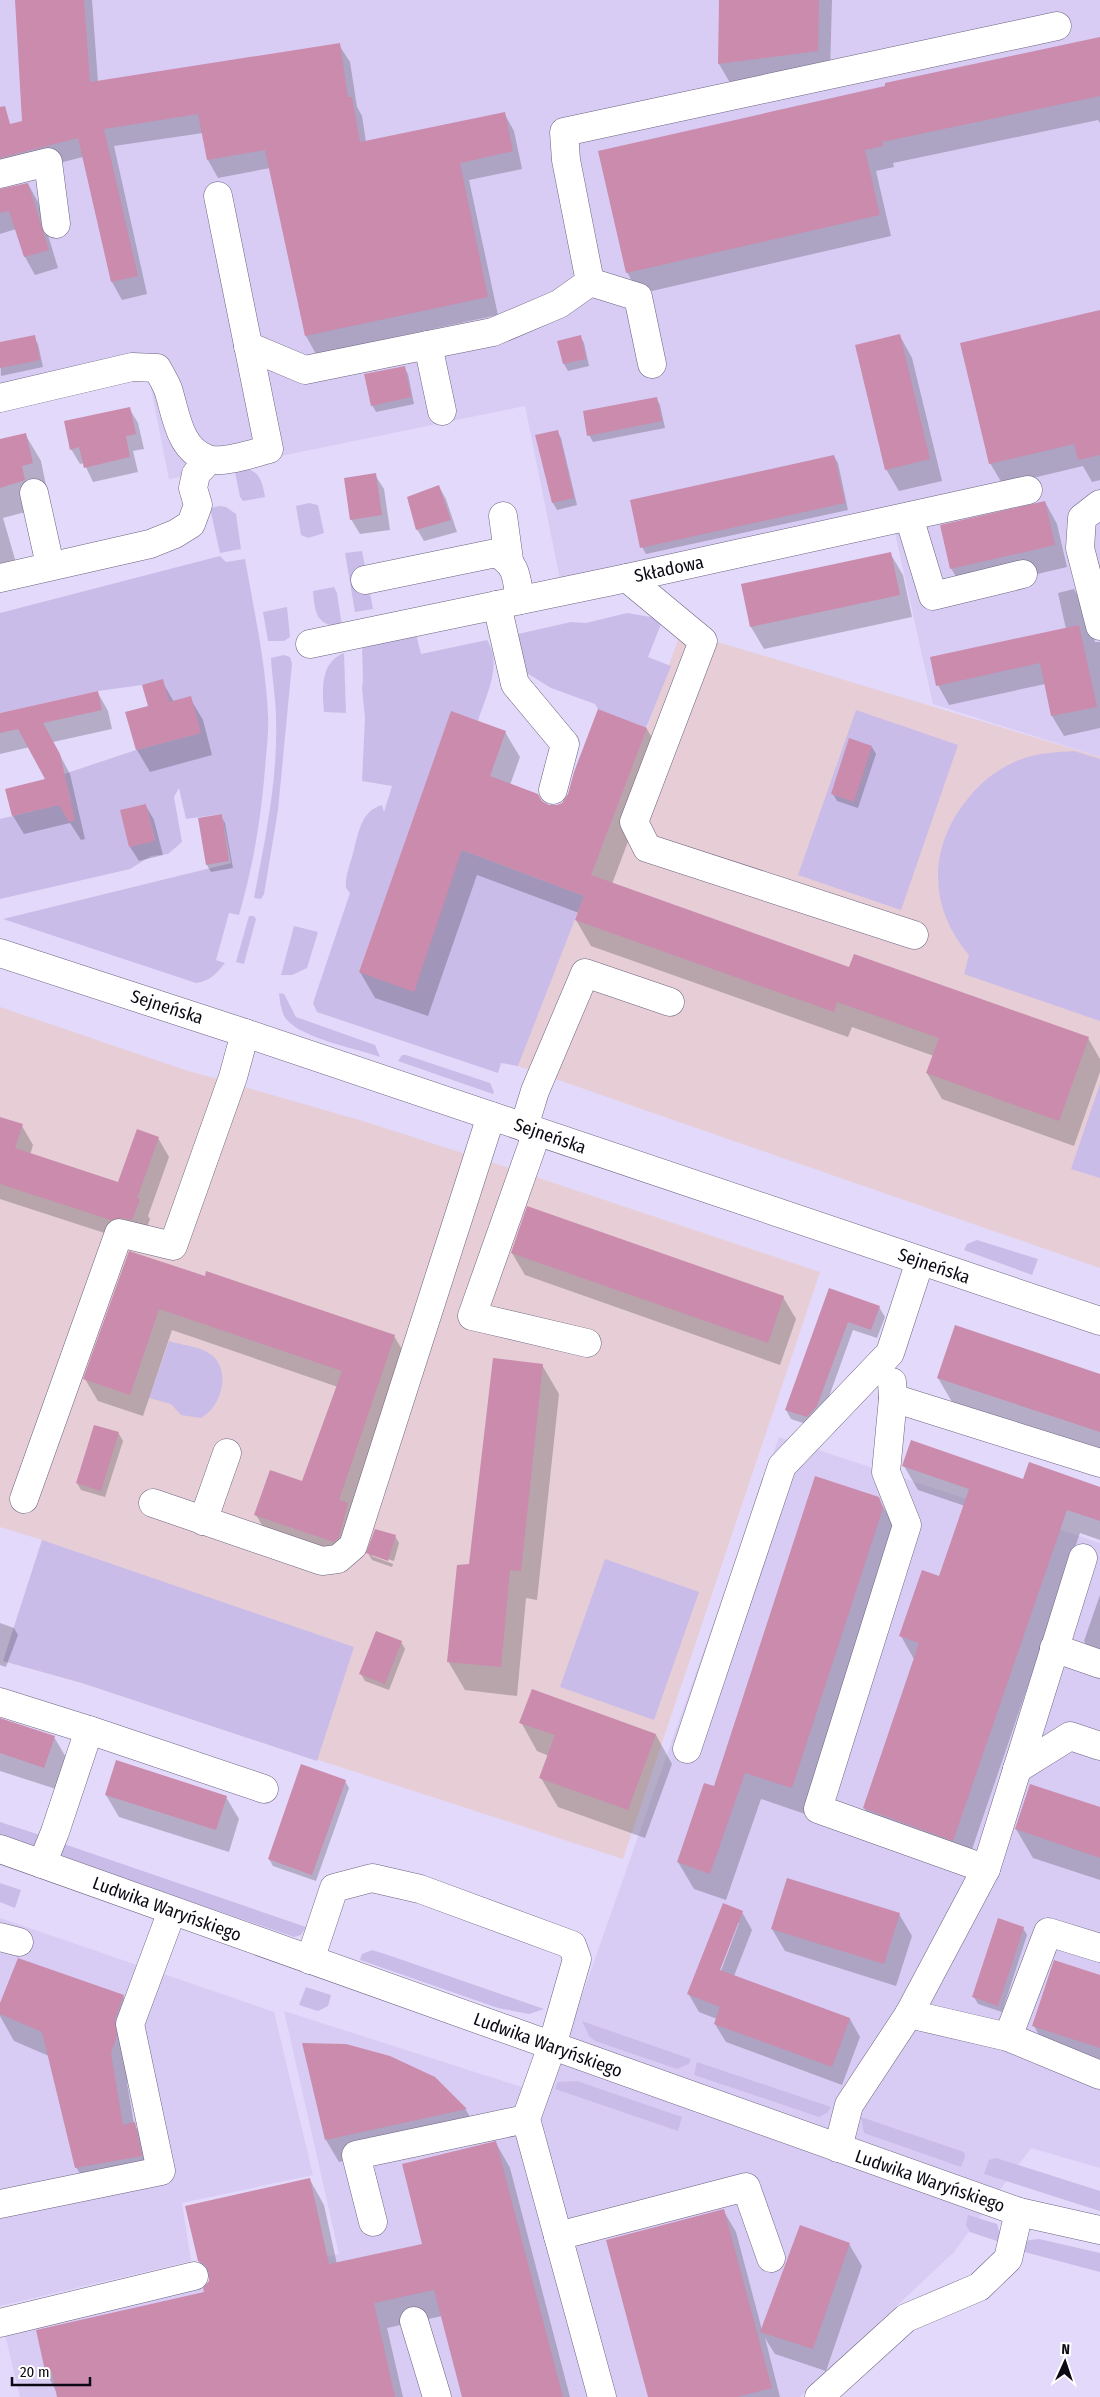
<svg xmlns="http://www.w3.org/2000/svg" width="1100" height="2397" font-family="'Fira Sans Condensed',sans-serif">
<rect width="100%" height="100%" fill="#e3d9fa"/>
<g fill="#d9ccf4">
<polygon points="0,0 1100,0 1100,757 933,704 890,511 560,579 525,406 169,479 149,379 0,402"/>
<polygon points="779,1437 1100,1543 1100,2168 1031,2148 954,2252 800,2397 20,2397 4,2330 339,2254 284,2011 547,2095"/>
<polygon points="0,1918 274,2012 313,2175 182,2203 191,2261 0,2306"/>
</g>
<g fill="#e6cdd6">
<polygon points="681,631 1100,757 1100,1268 518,1066 647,728"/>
<polygon points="0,1007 182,1069 366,1122 509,1168 820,1272 623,1859 82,1683 3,1661 42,1540 0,1527"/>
</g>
<g fill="#cabce8" fill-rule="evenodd">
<path d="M234,467C257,469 261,474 265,497L243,501L240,497Z"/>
<polygon points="309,503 318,505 324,533 308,538 301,535 296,506"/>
<polygon points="220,506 226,507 236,514 241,549 220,553 210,508"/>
<polygon points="362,551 373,609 355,612 345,553"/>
<path d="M220,556L226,562L245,559C254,611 266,663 268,716C269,734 266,752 265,769C261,819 253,867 239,915L229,913L216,960L225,963C216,974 210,981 196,983L3,919L231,863L222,814L186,819L179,788L174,797L182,842L168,854L151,856L130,869L0,899V819L71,802L64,774L136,750L200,733L169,702L142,685L98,691L0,713V613ZM146,804L155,840L129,847Z"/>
<path d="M334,587L337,593L342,627C316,625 315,614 313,591Z"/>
<polygon points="287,607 290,637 284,641 268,641 263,612"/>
<polygon points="627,613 663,619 648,657 671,666 646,728 598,709 595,704 551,688 522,670 518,634 571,622 586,623"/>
<path d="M416,634L421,654L487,640C503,665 486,695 478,721L451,712L359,972L462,850L584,896L518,1066L501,1063L498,1073L317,1012L313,1003L350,893L346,888C345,874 351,863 354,849C359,832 361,811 382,805L384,812L392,786L362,781L365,718L362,688L363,681L362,645Z"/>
<path d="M344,653L346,713L324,712C322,690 320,662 344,653Z"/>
<path d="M284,655L290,657L292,664L278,810L264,894L261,899L254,898C265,840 278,779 276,719C276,699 272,678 271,658Z"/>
<polygon points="856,710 958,745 901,910 798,875"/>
<path d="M1074,751L1100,759V1021L964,974L969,955C927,906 928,845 970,796C983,780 1002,766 1022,759C1039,753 1056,752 1074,751Z"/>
<polygon points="249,916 254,916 256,919 244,964 236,962"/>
<polygon points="294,926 318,932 307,968 292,975 281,975"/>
<path d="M279,993L284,994L296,1017L375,1045L380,1057C355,1048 303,1039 286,1019C281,1012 280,1001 279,993Z"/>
<polygon points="402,1055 406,1055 490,1083 494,1092 493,1094 398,1061"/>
<polygon points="1100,1084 1100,1178 1071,1169"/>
<polygon points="977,1240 1038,1259 1032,1275 964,1250 967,1244"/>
<path d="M169,1341C181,1345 197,1346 207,1352C233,1366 223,1406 201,1418L181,1415L171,1404L149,1398Z"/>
<polygon points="42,1540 354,1647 317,1761 82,1683 3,1661"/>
<polygon points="605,1559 699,1592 654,1720 560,1687"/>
<polygon points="0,1822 46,1837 35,1848 0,1837"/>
<polygon points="61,1843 306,1927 301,1935 294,1937 63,1858 61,1853"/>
<polygon points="0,1883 21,1890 15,1908 0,1902"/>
<polygon points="372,1950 391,1956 544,2009 529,2014 498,2008 360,1960 362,1954"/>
<polygon points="306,1987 331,1995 328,2006 318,2011 299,2005"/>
<polygon points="582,2021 691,2059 689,2064 677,2069 595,2041 589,2036"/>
<polygon points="697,2062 831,2107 827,2113 819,2117 694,2075"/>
<polygon points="577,2081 682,2117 678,2131 555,2089 558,2082"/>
<polygon points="861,2117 964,2152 965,2157 961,2167 864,2133"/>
<polygon points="996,2158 1100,2191 1100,2211 984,2174 989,2160"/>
<polygon points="968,2215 997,2224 1003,2243 970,2232 966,2225"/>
<polygon points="1039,2239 1100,2253 1100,2272 1017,2250 1023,2241"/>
</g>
<g fill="#0003" fill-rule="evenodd">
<polygon points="16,0 92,0 98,82 339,45 350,62 357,107 362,116 366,142 504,113 514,131 522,169 469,180 498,315 316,354 306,336 270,168 218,178 208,160 203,133 114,146 147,294 122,300 112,282 83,157 7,176 0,180 0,128 23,122"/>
<polygon points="721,0 832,0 830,73 732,86 719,64"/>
<polygon points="1100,40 1100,123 1098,120 893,163 894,167 876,171 891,236 639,294 627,272 600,152"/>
<polygon points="28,184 38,202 58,268 35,275 25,257 16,229 0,234 0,190"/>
<polygon points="1100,312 1100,480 1092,482 1083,466 1003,485 990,463"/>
<polygon points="580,336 584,343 589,366 568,371 564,364 559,342"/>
<polygon points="900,336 912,358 942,481 899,491 886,469"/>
<polygon points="34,337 38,344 43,367 1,376 0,344"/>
<polygon points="404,367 408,374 414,404 376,412 372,405"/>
<polygon points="656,398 660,405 665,428 593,442 589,435"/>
<polygon points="129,408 138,423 144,449 133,451 138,472 93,482 84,463 80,464 71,449"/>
<polygon points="557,431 561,438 577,505 557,510 553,503 537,436"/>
<polygon points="25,434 41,461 47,490 40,508 3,518 17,566 0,569 0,440"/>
<polygon points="834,456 838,463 848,510 646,554 642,547"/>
<polygon points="375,475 384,489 390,530 360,534 351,519"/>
<polygon points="439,487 446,499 457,532 424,541 417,529"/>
<polygon points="1045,502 1057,524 1067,567 964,591 951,568"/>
<polygon points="890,553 903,575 912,617 764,649 751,627 742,585"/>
<polygon points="1074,589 1085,609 1095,642 1100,642 1100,728 1064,736 1052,716 1045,684 949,705 938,685 1066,629 1058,593"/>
<polygon points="162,681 174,702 190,698 203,720 212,755 150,772 137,750 127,713 149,707"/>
<polygon points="98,693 108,711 112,729 53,742 70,774 85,839 81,840 70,823 24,834 13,816 47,780 30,747 0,754 0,714"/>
<polygon points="647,729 661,754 612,884 850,969 1088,1038 1100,1059 1100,1072 1074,1146 942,1099 927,1073 934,1056 852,1027 848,1037 591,946 576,920 579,913 477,875 428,1016 375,998 360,972 505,732 520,757 510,785 548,806 557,806 563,804"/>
<polygon points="872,747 876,754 858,808 837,801 833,794"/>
<polygon points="146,806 154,820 163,855 139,861 130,847"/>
<polygon points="221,816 225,823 233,868 211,872 207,865 200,819"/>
<polygon points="0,1118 22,1126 33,1145 30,1155 118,1183 158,1138 169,1157 148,1216 150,1219 143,1239 123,1239 0,1199"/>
<polygon points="528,1208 783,1297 796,1319 780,1365 525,1275 512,1253"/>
<polygon points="130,1253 394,1336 407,1358 352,1559 269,1537 256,1515 303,1483 338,1387 172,1330 143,1416 98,1401 85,1379"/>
<polygon points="829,1289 879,1307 885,1317 877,1338 853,1330 822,1416 812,1426 791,1419 786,1410"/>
<polygon points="542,1365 559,1394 537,1600 526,1598 517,1696 465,1690 448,1661 470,1566"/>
<polygon points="1100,1375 1100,1455 955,1407 938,1378"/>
<polygon points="95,1426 119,1434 123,1441 105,1497 81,1490 77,1483"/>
<polygon points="904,1466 1100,1488 1100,1540 1080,1533 967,1864 878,1833 864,1808 915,1661 901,1636 940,1578 965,1506 918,1490"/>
<polygon points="878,1498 894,1525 808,1815 761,1799 726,1900 694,1889 678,1862 715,1788"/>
<polygon points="395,1536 399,1543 394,1561 372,1554 372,1556 393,1564 392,1567 372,1560 368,1553"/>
<polygon points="1100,1595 1100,1669 1084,1641"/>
<polygon points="0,1623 14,1628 18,1635 6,1667 0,1665"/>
<polygon points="401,1642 405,1649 389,1690 365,1681 361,1674"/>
<polygon points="0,1720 54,1737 67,1759 56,1789 0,1771"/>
<polygon points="521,1722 656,1735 672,1764 645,1838 558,1807 541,1778 549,1756 537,1751"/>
<polygon points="345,1781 349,1788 316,1881 273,1866 269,1859"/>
<polygon points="106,1795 226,1797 239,1819 229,1852 119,1817"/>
<polygon points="1100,1808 1100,1880 1033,1858 1016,1829"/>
<path d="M742,1912L752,1930L734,1976L850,2019L860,2037L842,2085L726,2042L715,2024L717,2019L699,2012L688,1993ZM737,1923H739L719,1976L716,1975Z"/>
<polygon points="899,1914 912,1936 896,1986 785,1951 772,1929"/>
<polygon points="1023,1928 1027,1935 1002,2012 978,2004 974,1997"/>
<polygon points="1100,1976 1100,2072 1046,2048 1034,2026"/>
<polygon points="123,1996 140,2025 127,2083 134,2124 151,2152 158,2185 93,2196 76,2167 49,2056 14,2041 0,2016 0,2007"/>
<polygon points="434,2078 466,2110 478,2131 339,2162 326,2140"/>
<polygon points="496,2143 510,2168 570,2397 464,2397 442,2316 387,2328 403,2397 59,2397 47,2374 206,2293 210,2280 199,2260 310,2180 324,2205 337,2264 423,2245"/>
<polygon points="723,2210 736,2232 762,2330 849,2244 862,2266 826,2371 775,2354 765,2338 780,2397 650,2397"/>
</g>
<g fill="#ca8bad">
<polygon points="15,0 84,0 90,82 340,43 348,97 352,97 360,142 505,112 513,151 460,163 488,297 305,336 265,150 207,160 198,114 104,129 138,276 111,282 78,138 0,158 0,107 5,106 10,124 22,121"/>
<polygon points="719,0 819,0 818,51 718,64"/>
<polygon points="1100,37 1100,96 882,142 883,146 865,150 880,215 626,273 598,151 885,86 885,83"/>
<polygon points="28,183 49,250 24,257 9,211 0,213 0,189"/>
<polygon points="1100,310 1100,455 1078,460 1074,444 989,464 960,343"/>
<polygon points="900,334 930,459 885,470 855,345"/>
<polygon points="35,335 40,360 0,368 0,342"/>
<polygon points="581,335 586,359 563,364 557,341"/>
<polygon points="405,366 411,397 371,406 364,374"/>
<polygon points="657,397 662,421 587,436 583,411"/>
<polygon points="130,407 136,434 126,436 130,457 84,468 79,447 70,450 64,421"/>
<polygon points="558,430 574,498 552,503 535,435"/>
<polygon points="26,433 33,463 22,466 25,480 0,488 0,439"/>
<polygon points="834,455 845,503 640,548 630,500"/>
<polygon points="376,473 382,515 350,520 344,478"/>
<polygon points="439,485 451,520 416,530 407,497"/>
<polygon points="1045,501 1055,545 950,569 940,525"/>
<polygon points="891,552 900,595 750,627 741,584"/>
<polygon points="1079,625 1097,707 1051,716 1040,663 936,686 930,657"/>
<polygon points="163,679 169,702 191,696 201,733 136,750 125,712 148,706 142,685"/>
<polygon points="98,691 102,710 43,723 60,754 75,820 69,822 59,805 12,816 5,789 45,779 18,729 0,733 0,713"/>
<polygon points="598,709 647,728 591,875 849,967 854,954 1089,1037 1059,1121 926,1073 939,1038 837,1002 834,1012 575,920 584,896 462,850 414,992 359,972 451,711 506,731 490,776 538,794 542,801 549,805 557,805 562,803 568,794 574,772"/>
<polygon points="849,738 872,746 854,802 831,794"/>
<polygon points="146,804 155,841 129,847 120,810"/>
<polygon points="222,814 229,861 206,865 198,818"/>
<polygon points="0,1117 23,1124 15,1148 118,1182 137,1129 159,1137 137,1198 140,1199 132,1220 122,1218 111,1220 0,1184"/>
<polygon points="527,1206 784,1296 768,1343 511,1253"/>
<polygon points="129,1251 205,1276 206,1271 395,1335 339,1500 348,1503 339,1537 334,1542 254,1515 270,1470 302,1481 342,1371 159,1309 130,1395 83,1379"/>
<polygon points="829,1288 880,1306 871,1330 848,1322 817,1406 807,1417 785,1410"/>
<polygon points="955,1325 1100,1374 1100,1432 937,1378"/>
<polygon points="493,1358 543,1364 521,1571 510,1570 501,1667 447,1662 457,1565 469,1564"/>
<polygon points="94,1425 119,1432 101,1491 76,1483"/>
<polygon points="911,1440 1023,1479 1029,1462 1100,1487 1100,1521 1067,1510 953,1841 863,1808 919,1643 899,1636 922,1570 939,1576 969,1489 902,1466"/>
<polygon points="815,1476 879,1497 883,1508 792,1788 745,1773 710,1874 677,1862 704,1783 714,1786"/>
<polygon points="375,1529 396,1535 388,1561 366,1553"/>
<polygon points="376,1631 402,1641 385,1684 359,1674"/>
<polygon points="532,1689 656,1734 628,1810 539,1778 555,1735 519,1723"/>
<polygon points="0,1718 55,1736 44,1768 0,1753"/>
<polygon points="116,1760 227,1796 216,1830 105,1795"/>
<polygon points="301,1764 346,1780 312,1875 268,1859"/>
<polygon points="1030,1784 1100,1807 1100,1858 1015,1829"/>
<polygon points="787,1878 900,1913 884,1964 771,1929"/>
<polygon points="723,1903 743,1911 720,1970 850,2018 832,2067 714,2024 720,2007 687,1994"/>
<polygon points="998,1918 1024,1927 998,2006 972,1997"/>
<polygon points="18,1958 124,1995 115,2019 117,2036 111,2053 123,2125 135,2122 142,2156 75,2168 42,2032 0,2014 0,2003"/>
<polygon points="1054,1960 1100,1975 1100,2048 1032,2026"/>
<polygon points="302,2043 346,2044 390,2056 435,2077 467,2109 325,2140"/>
<polygon points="496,2141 563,2397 462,2397 434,2290 374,2303 395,2397 57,2397 52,2373 46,2375 36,2330 204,2292 203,2288 209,2281 209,2273 205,2265 198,2261 185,2206 310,2178 329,2264 422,2244 402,2164"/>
<polygon points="724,2209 772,2388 737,2397 648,2397 606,2240"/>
<polygon points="800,2225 850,2243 813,2349 760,2332"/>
</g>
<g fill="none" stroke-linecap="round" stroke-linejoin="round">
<g stroke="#6b627f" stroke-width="29">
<g id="minor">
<polyline points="0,174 48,162 56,224"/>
<polyline points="590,282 638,297 652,364"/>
<polyline points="428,345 493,332 559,304 590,282 566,160 564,132 1057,26"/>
<polyline points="248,346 305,370 428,345 442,411"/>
<path d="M0,398L132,367L157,368C161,375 165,382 168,389C176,414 179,450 208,459C223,464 254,453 269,449L218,196"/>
<polyline points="34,493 50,565"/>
<polyline points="1100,504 1082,518 1080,548 1100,626"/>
<polyline points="503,516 509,560"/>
<polyline points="909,517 933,596 1023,574"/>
<polyline points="0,578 150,544 175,534 191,524 198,505 193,488 196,474 209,460"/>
<polyline points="627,578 703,641 634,822 647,848 914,935"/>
<path d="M365,580L496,553C518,565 516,577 520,600"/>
<polyline points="497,605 515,684 565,744 553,790"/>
<polyline points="310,644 627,578 1028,490"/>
<polyline points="0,953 245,1033 1100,1321"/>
<polyline points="524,1127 535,1091 585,973 670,1002"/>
<polyline points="537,1132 472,1316 587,1343"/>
<polyline points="892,1382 893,1398 1100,1463"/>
<polyline points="893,1398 886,1472 907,1525 818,1809 986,1869"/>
<polyline points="24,1499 119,1233 173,1246 233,1077 245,1033"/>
<polyline points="153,1503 322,1561 338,1559 353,1546 491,1116"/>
<polyline points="203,1521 227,1453"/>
<polyline points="1054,1648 1100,1664"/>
<polyline points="0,1702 89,1730"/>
<polyline points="687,1749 782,1466 890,1353 920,1261"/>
<polyline points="1017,1769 1070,1736 1100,1746"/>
<polyline points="0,1849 1019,2212 1100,2230"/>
<polyline points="42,1864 55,1832 89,1730 264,1789"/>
<polyline points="0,1937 19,1942"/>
<polyline points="310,1960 334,1888 372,1878 420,1889 572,1945 577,1959 552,2046 526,2119 602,2397"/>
<polyline points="909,2014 1008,2037 1100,2075"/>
<polyline points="1008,2037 1048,1932 1100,1948"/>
<polyline points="838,2148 849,2105 909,2014 986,1869 1083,1558"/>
<polyline points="0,2204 161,2171 130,2024 172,1911"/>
<polyline points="373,2222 356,2155 526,2119"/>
<polyline points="558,2236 746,2187 771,2258"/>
<polyline points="414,2321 437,2397"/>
<polyline points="0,2323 194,2276"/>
<polyline points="819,2397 906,2318 979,2287 1008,2259 1019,2212"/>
</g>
</g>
<use href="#minor" stroke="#fff" stroke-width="28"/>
</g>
<g text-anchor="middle" stroke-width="4.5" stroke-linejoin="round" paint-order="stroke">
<g font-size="18" fill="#0d0914" stroke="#fff">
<text transform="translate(669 569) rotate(-12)" y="6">Składowa</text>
<text transform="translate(167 1007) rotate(18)" y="6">Sejneńska</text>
<text transform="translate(550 1136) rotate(19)" y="6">Sejneńska</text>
<text transform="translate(934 1266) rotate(19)" y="6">Sejneńska</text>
<text transform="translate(167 1909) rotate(20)" y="6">Ludwika Waryńskiego</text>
<text transform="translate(548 2045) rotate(20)" y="6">Ludwika Waryńskiego</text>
<text transform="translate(930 2181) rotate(19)" y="6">Ludwika Waryńskiego</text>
</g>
</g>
<g transform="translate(1065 2362) rotate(3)" stroke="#ffffff" stroke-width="4" paint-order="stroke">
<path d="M0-4L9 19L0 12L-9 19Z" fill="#0d0914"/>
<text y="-8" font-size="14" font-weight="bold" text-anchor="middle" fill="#0d0914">N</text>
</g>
<path d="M12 2377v8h78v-8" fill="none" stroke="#0d0914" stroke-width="2.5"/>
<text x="20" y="2377" font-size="15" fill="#0d0914" stroke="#ffffff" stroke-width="4" paint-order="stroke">20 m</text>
</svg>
